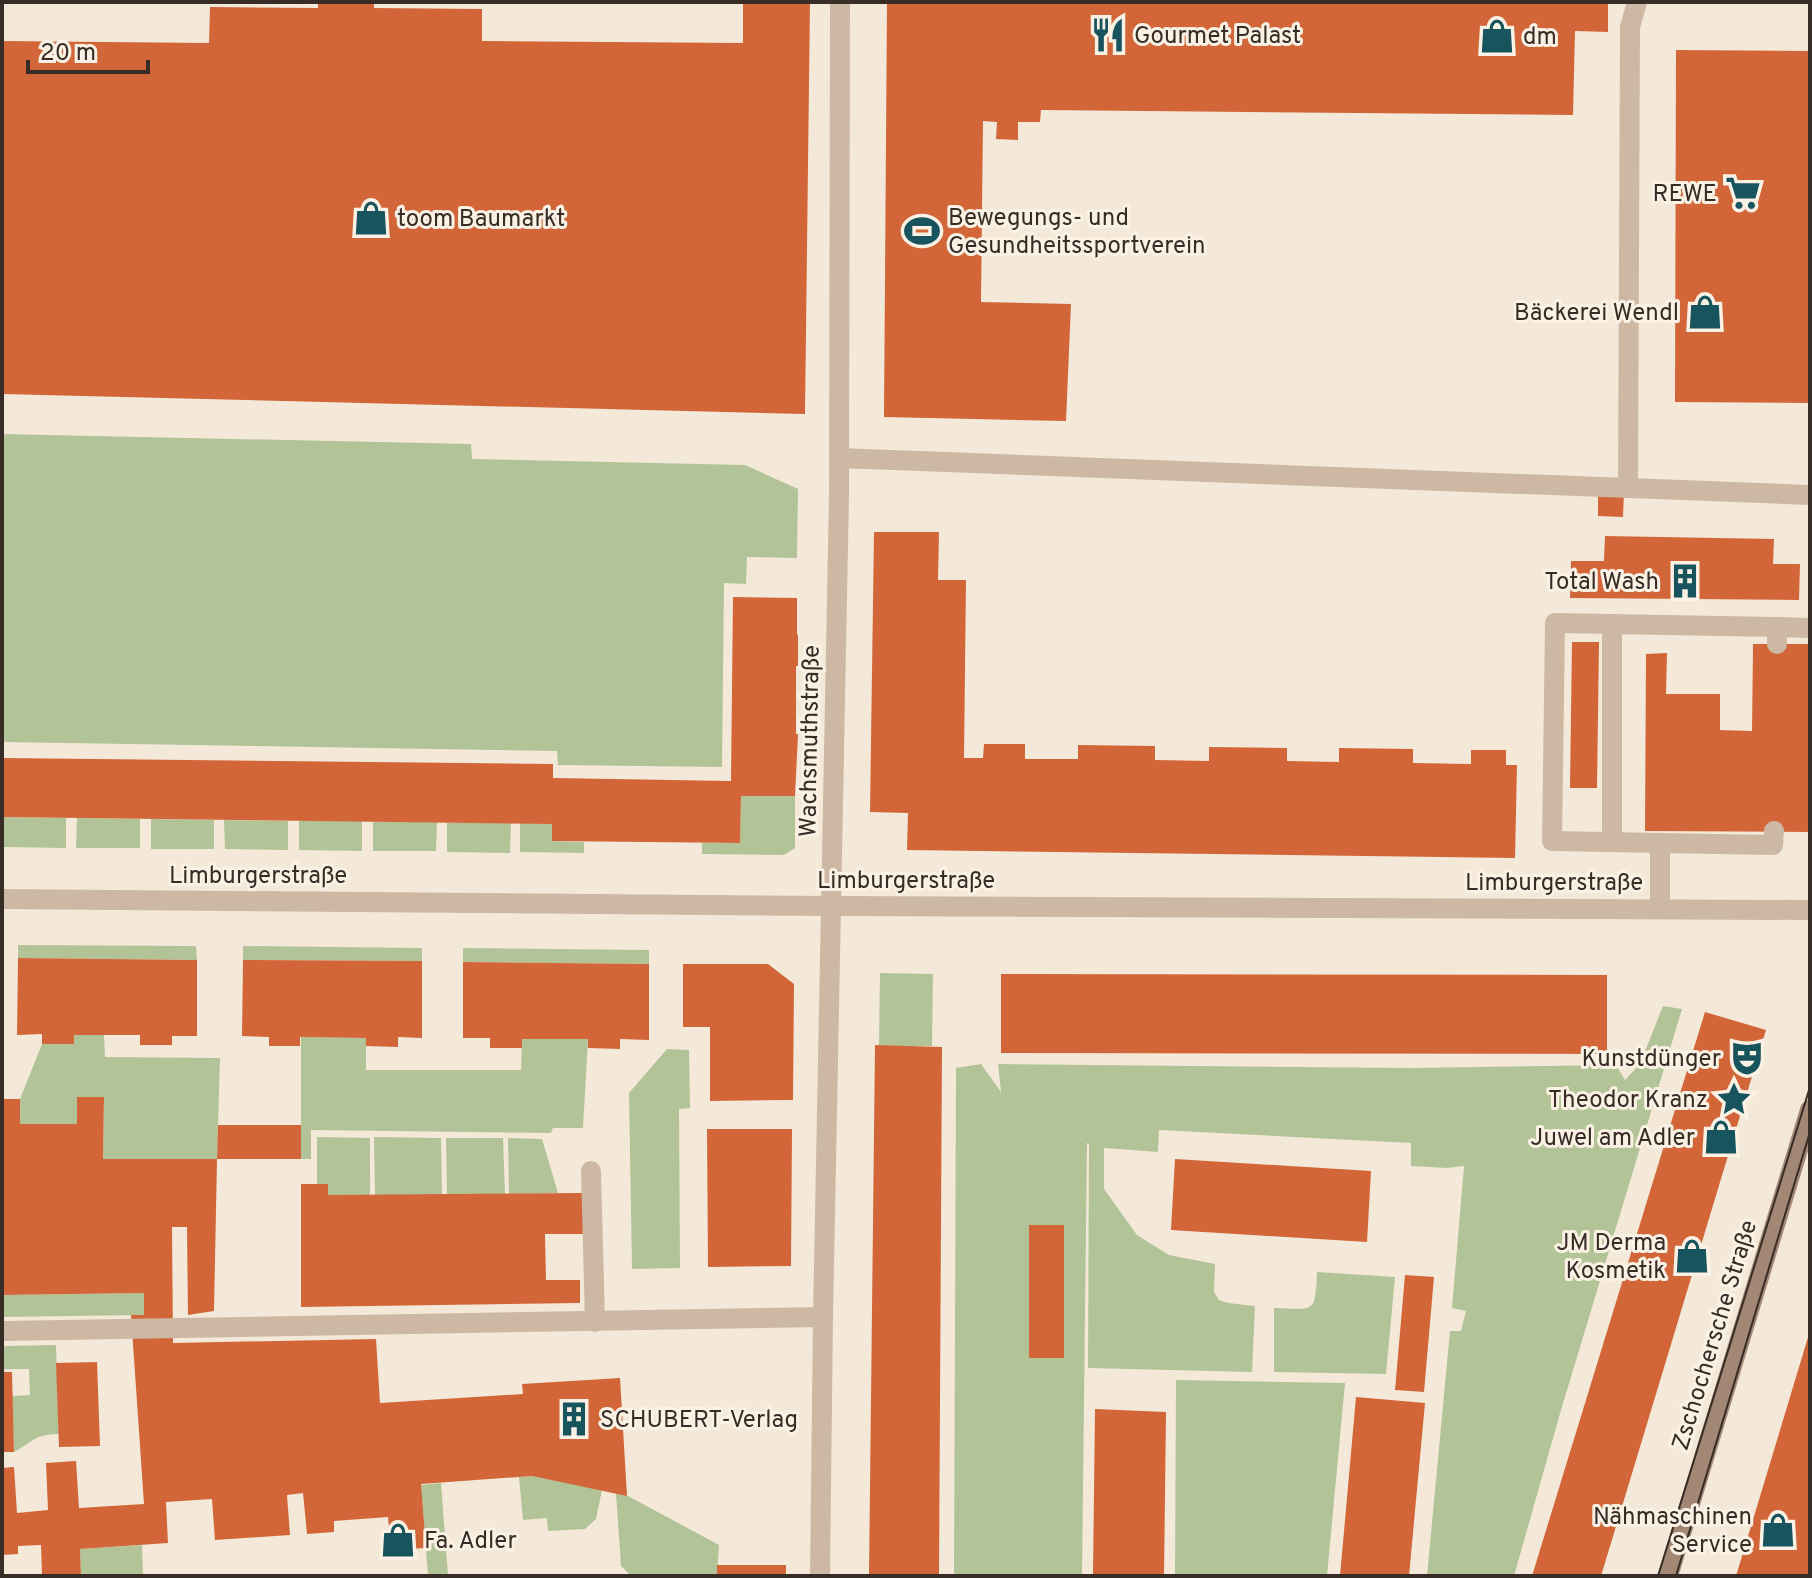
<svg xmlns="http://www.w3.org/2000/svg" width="1812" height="1578" font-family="Overpass,sans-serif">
<rect width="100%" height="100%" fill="#f4e9d9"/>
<g fill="#b2c497">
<polygon points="2,434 471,444 472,459 745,465 798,489 797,558 747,557 746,584 724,583 722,767 558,765 557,751 2,742"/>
<polygon points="741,796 795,796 795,848 784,855 702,854 702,843 740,843"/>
<polygon points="3,817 66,818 66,848 2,847"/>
<polygon points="77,818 140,819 140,848 76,848"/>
<polygon points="151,819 214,820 214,849 151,849"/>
<polygon points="224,820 288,821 288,850 225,849"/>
<polygon points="299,821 362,821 362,851 299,850"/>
<polygon points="373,822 437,822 436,851 373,851"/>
<polygon points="447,823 511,823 510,853 447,852"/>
<polygon points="520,823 552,824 552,841 584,842 584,853 520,852"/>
<polygon points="18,945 196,946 197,960 18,958"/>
<polygon points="243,946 422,948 422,961 243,960"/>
<polygon points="463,948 649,950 649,964 463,962"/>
<polygon points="880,973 933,974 932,1046 879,1046"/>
<polygon points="1663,1006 1682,1009 1561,1410 1514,1576 1427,1576 1450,1331 1461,1331 1466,1311 1452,1308 1464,1166 1447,1168 1411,1166 1411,1143 1159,1130 1158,1152 1104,1148 1104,1189 1137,1235 1169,1255 1215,1264 1214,1292 1219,1300 1228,1303 1255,1306 1252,1372 1088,1368 1089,1144 1087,1143 1082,1576 954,1576 956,1068 981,1064 1001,1092 998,1064 1412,1068 1616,1065 1625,1080 1640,1064"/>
<polygon points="74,1035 104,1035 105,1057 220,1058 217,1159 103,1159 104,1098 77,1097 77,1124 20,1124 20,1099 42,1044 74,1044"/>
<polygon points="301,1037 366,1038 366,1070 521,1070 522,1039 588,1039 583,1128 553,1128 551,1133 311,1130 311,1159 301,1159"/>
<polygon points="667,1049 689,1050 690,1108 679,1109 680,1268 632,1269 629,1093"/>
<polygon points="317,1137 370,1138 370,1195 328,1195 328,1184 317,1184"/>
<polygon points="374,1137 441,1138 442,1195 375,1195"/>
<polygon points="446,1138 503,1138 505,1194 447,1194"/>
<polygon points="508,1138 542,1139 558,1193 509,1194"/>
<path d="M1317,1272L1395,1277L1386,1374L1274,1372V1308C1315,1309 1315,1315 1317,1272Z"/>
<polygon points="144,1293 144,1315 2,1317 2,1295"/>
<path d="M56,1345L59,1434C32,1435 35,1441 14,1452L12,1396L30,1395L29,1369H2V1346Z"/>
<polygon points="1176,1380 1345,1383 1327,1576 1175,1576"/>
<polygon points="532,1476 602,1490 596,1519 585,1529 548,1531 547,1518 523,1520 519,1477"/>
<polygon points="441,1483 448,1576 428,1576 421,1485"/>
<polygon points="616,1493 628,1496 719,1545 717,1576 631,1576 621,1566"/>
<polygon points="142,1545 143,1576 81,1576 80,1549"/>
</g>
<g fill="#d26638">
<polygon points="318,2 374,2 374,8 482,9 482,41 743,43 743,2 810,2 805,414 2,394 2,41 209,43 210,7 318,8"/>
<polygon points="887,2 1608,2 1608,32 1575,31 1573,115 1041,110 1040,122 1018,122 1018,140 996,139 997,122 983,121 981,302 1071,304 1066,421 884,417"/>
<polygon points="1676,50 1810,51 1810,403 1675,402"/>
<polygon points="1598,492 1624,492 1623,517 1598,516"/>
<polygon points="874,532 939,532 938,580 966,580 964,758 983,758 984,744 1025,744 1025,759 1078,759 1078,745 1155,746 1155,760 1209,761 1209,747 1287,748 1287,761 1339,762 1339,748 1413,749 1413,763 1471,764 1471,750 1506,750 1506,765 1517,765 1515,858 907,850 908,813 870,812"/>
<polygon points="1605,536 1774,539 1773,564 1800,564 1799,600 1570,598 1571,561 1604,561"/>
<polygon points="733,597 797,598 797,634 798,635 798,666 796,666 796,734 798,734 795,796 741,796 740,843 552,841 552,824 2,817 2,758 553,764 553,778 731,781"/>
<polygon points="1572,642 1599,642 1597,788 1570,788"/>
<polygon points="1753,644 1810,644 1809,832 1645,831 1646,654 1667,653 1666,694 1720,694 1720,730 1752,731"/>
<polygon points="18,958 197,960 197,1036 172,1036 172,1045 140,1045 140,1035 74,1035 74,1044 42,1044 42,1034 17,1035"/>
<polygon points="243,960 422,961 422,1038 398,1037 398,1047 366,1046 366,1038 300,1037 300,1046 269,1046 269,1037 242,1036"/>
<polygon points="463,962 649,964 649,1040 620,1039 620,1049 588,1048 588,1039 522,1039 522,1048 490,1048 490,1038 463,1038"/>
<polygon points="683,964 768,964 794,984 793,1100 710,1101 710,1027 683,1027"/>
<polygon points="1001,974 1607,975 1607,1054 1001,1053"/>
<polygon points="1705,1012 1766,1030 1601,1576 1532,1576"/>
<polygon points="875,1045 942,1047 939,1576 869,1576"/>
<polygon points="77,1097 104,1097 103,1159 217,1159 214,1311 188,1315 187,1227 172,1227 173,1343 376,1339 380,1403 523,1394 522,1384 620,1378 627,1496 532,1476 421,1484 426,1548 391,1550 388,1517 334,1521 334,1532 307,1534 303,1493 287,1495 290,1535 215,1540 212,1499 166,1502 168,1543 80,1549 81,1576 42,1576 41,1545 18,1546 18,1554 2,1555 2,1468 14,1467 17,1513 48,1510 46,1463 76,1461 79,1508 144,1504 131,1315 144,1315 144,1293 2,1295 2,1099 20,1099 20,1124 77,1124"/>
<polygon points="218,1125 301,1125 301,1159 217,1159"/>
<polygon points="707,1129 792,1129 791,1266 708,1267"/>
<polygon points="1175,1159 1371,1171 1367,1242 1171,1230"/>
<polygon points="301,1184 328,1184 328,1195 584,1193 585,1234 545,1234 546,1280 580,1280 580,1303 301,1307"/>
<rect x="1029" y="1225" width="35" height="133"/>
<polygon points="1405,1275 1434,1277 1424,1392 1395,1390"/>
<polygon points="1809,1334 1810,1568 1807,1576 1736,1576"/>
<polygon points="97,1362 100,1446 59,1447 56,1363"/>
<polygon points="2,1372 12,1372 14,1452 2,1452"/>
<polygon points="1356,1397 1425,1403 1409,1576 1340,1576"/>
<polygon points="1095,1409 1166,1412 1164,1576 1093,1576"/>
<rect x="717" y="1565" width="69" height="11"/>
</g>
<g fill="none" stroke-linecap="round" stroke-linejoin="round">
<g stroke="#cdb9a3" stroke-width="20">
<polyline points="839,458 1810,495"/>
<polyline points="1628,488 1630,27 1637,2"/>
<polyline points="1777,644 1777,627 1810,628"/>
<polyline points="1612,842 1612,624"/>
<polyline points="1660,843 1552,841 1555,623 1777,627"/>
<polyline points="1660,909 1660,843 1773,845 1774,831"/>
<polyline points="591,1171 595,1322"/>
<polyline points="2,1331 823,1317"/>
</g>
<g stroke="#cdb9a3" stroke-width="20">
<polyline points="2,899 832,906 1810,910"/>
<polyline points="820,1576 823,1317 839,496 840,2"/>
</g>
<polyline stroke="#a18774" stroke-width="20" points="1668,1576 1810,1110"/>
<g stroke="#372c26" stroke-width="2">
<polyline points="1658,1576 1810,1087"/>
<polyline points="1676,1576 1810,1132"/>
</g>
</g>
<defs>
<g id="restaurant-bare" transform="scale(2.76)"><path d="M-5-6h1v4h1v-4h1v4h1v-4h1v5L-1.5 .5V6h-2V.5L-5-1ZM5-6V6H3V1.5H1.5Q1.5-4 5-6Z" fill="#17545d" stroke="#fbf2e5" stroke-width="2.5" paint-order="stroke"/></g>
<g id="shop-bare" transform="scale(2.76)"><path d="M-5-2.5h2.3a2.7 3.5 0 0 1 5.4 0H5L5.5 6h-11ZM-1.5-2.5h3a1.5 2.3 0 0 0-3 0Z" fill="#17545d" stroke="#fbf2e5" stroke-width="2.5" paint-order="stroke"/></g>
<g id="supermarket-bare" transform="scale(2.76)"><path d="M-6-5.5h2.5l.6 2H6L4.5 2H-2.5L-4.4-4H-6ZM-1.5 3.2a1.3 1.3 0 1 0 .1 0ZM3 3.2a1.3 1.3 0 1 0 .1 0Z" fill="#17545d" stroke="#fbf2e5" stroke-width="2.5" paint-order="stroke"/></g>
<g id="stadium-bare" transform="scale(2.76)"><path d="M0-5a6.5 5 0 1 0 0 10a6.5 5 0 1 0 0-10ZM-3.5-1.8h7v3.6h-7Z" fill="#17545d" stroke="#fbf2e5" stroke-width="2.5" paint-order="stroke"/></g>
<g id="building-bare" transform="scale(2.76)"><path d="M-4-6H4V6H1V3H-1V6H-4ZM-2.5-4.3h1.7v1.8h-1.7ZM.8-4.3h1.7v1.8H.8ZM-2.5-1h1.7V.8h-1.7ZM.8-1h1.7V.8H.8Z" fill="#17545d" stroke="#fbf2e5" stroke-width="2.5" paint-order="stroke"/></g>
<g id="theatre-bare" transform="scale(2.76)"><path d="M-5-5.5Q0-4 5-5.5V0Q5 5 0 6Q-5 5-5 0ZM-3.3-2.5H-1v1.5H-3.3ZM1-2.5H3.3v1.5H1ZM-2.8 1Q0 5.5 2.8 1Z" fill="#17545d" stroke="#fbf2e5" stroke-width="2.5" paint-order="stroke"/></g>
<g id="sight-bare" transform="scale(2.76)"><path d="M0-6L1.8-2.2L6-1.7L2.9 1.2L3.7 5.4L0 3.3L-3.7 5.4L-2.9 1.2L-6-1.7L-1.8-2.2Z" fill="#17545d" stroke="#fbf2e5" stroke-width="2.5" paint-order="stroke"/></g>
</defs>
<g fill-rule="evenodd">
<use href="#restaurant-bare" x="1108" y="35"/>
<use href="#shop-bare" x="1497" y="36"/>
<use href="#supermarket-bare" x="1743" y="193"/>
<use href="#shop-bare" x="371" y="218"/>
<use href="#stadium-bare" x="922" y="231"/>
<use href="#shop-bare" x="1705" y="312"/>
<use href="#building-bare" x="1685" y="581"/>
<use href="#theatre-bare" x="1747" y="1058"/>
<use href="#sight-bare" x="1734" y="1099"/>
<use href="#shop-bare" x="1721" y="1137"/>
<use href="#shop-bare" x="1692" y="1256"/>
<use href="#building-bare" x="574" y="1419"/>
<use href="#shop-bare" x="1778" y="1530"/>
<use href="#shop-bare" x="398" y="1540"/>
</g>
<g text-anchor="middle" stroke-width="6" stroke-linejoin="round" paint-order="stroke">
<g font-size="24" fill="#372c26" stroke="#fbf2e5" text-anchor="end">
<text x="1134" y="43" text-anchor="start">Gourmet Palast</text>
<text x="1523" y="44" text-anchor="start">dm</text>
<text x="1717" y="201">REWE</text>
<text x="948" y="225" text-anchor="start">Bewegungs- und<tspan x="948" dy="28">Gesundheitssportverein</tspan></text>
<text x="397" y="226" text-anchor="start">toom Baumarkt</text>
<text x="1679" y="320">Bäckerei Wendl</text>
<text x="1659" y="589">Total Wash</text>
<text x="1721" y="1066">Kunstdünger</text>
<text x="1708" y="1107">Theodor Kranz</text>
<text x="1695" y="1145">Juwel am Adler</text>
<text x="1666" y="1250">JM Derma<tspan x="1666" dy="28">Kosmetik</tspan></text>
<text x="600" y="1427" text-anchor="start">SCHUBERT-Verlag</text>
<text x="1752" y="1524">Nähmaschinen<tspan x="1752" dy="28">Service</tspan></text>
<text x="424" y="1548" text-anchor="start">Fa. Adler</text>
</g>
<g font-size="24" fill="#372c26" stroke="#fbf2e5">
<text transform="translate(809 741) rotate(-89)" y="8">Wachsmuthstraße</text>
<text x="258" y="883">Limburgerstraße</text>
<text x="906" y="888">Limburgerstraße</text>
<text x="1554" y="890">Limburgerstraße</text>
<text transform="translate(1714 1335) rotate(-73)" y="8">Zschochersche Straße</text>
</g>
</g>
<rect width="1812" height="1578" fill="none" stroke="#372c26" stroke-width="8"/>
<path d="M28 60v12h120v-12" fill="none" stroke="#372c26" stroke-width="4"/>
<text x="40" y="60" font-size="24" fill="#372c26" stroke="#fbf2e5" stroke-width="6" paint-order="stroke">20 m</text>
</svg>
